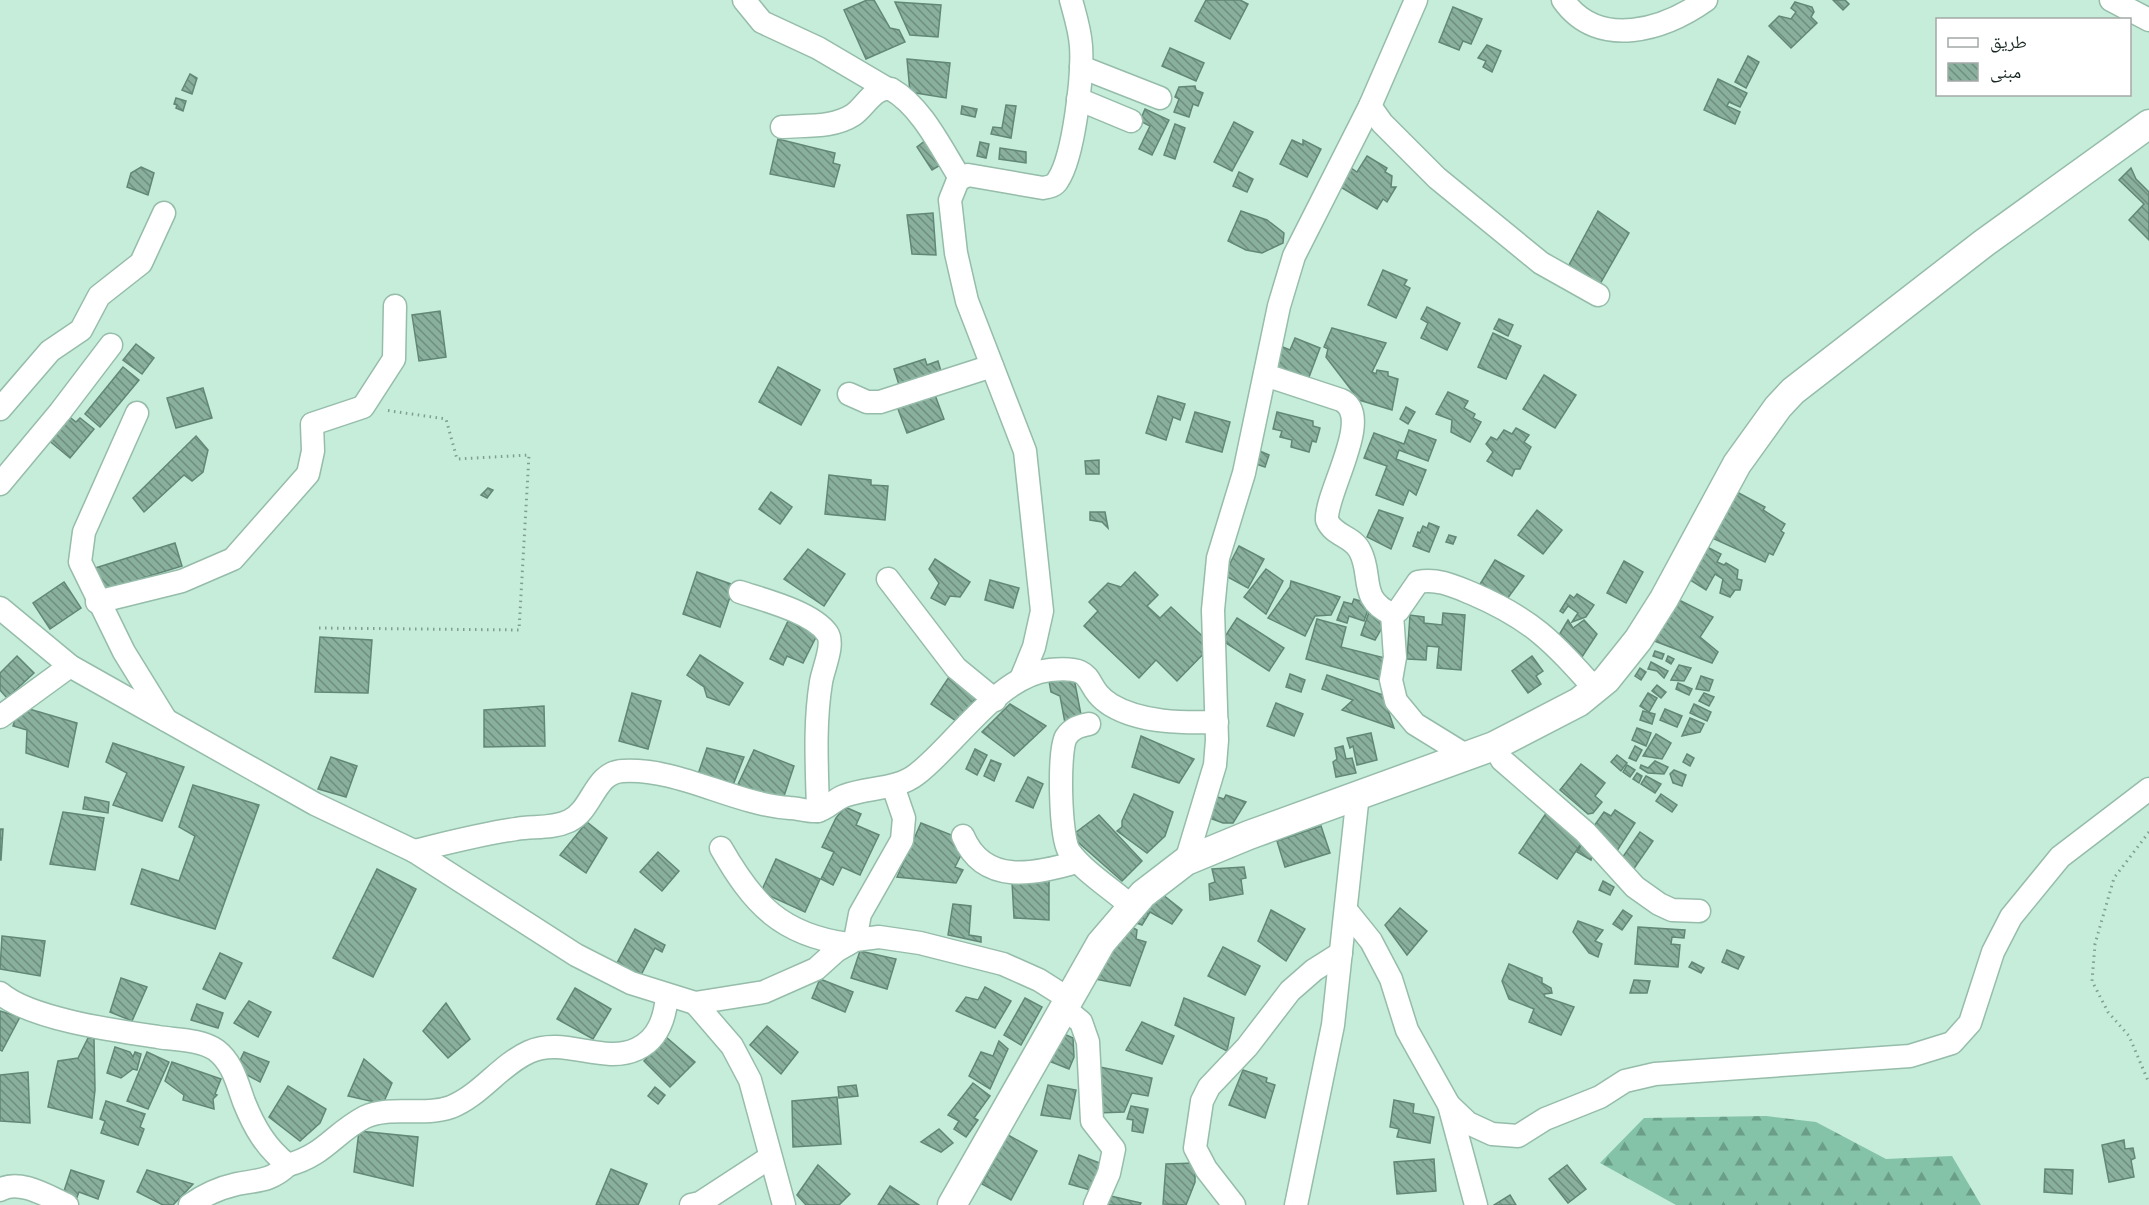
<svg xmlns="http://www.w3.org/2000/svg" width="2149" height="1205" font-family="'Fira Sans','Noto Naskh Arabic',sans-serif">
<defs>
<pattern id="forest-firs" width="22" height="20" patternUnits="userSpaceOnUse" patternTransform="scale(1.5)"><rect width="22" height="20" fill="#84c3a7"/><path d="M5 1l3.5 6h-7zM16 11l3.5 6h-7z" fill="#6b9e88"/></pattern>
<pattern id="building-back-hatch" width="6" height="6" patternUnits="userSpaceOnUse" patternTransform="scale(1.5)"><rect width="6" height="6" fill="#89af9d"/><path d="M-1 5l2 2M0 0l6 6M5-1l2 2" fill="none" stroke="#6f8e80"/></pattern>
</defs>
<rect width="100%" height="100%" fill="#c5edda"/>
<polygon fill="url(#forest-firs)" points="1766,1116 1816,1122 1886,1159 1952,1156 1981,1205 1676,1205 1600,1163 1644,1118"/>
<g fill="url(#building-back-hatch)" stroke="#628776" stroke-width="1.5">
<polygon points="867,0 874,0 890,28 899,30 905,42 866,59 844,10"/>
<polygon points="1206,0 1240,0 1248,4 1230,39 1195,21"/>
<polygon points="1833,0 1845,0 1849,4 1843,10"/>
<polygon points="895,2 941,5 938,37 910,35"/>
<polygon points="1795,2 1812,7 1814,12 1811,17 1817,23 1791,48 1769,26 1779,16 1791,19 1796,12 1791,8"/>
<polygon points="1453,7 1482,19 1471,44 1463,41 1459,50 1439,42"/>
<polygon points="1487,45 1501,51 1492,72 1483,67 1486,61 1478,58"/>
<polygon points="1170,48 1204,63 1196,81 1162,66"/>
<polygon points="1748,56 1759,62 1746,88 1735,82"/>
<polygon points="907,59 950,63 946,98 910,92"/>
<polygon points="190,74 197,78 192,94 182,90"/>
<polygon points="1718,79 1747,93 1740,107 1729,102 1727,106 1740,112 1735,124 1704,110"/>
<polygon points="1195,86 1196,90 1203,93 1198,106 1193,104 1189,117 1174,112 1179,99 1175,97 1179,87"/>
<polygon points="176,98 186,101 183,111 176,108 177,105 174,104"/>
<polygon points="1006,105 1016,106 1011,138 991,134 993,127 1002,128"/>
<polygon points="962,106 977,109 975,117 961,114"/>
<polygon points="1145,109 1169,120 1152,155 1139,149 1150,126 1140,121"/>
<polygon points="1234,122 1253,132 1232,171 1214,162"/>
<polygon points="1175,124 1185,128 1175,159 1164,155"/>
<polygon points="778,139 835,153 833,163 840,165 834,187 770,174"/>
<polygon points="926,140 942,164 932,170 917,147"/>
<polygon points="1292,140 1303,145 1303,140 1321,149 1307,177 1280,164"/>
<polygon points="980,142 989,144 986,158 977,156"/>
<polygon points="1000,148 1026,152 1026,163 999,159"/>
<polygon points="1367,156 1387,168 1385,172 1392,176 1391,187 1396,187 1387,202 1383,199 1377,209 1339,186 1351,168 1357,172"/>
<polygon points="141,167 154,173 148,195 127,187 131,173"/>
<polygon points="2131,168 2136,179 2149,192 2149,240 2129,220 2144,204 2119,180"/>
<polygon points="1239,172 1253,179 1247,192 1233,186"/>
<polygon points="1241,211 1267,220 1284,233 1283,243 1262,253 1246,250 1228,241"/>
<polygon points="1598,211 1629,233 1600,284 1569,265"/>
<polygon points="933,213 936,255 912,254 907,215"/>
<polygon points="1383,270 1407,280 1404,285 1410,288 1396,318 1368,305"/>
<polygon points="1427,307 1460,323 1447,350 1421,338 1428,323 1421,319"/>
<polygon points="440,311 446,357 419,361 412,315"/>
<polygon points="1499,319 1513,325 1508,336 1494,329"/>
<polygon points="1332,328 1386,343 1372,372 1376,374 1377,370 1388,372 1388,376 1398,379 1392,410 1359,400 1326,357 1328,349 1324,347"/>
<polygon points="1493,333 1521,346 1506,379 1478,367"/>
<polygon points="1295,338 1320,348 1306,385 1268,370 1278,345 1290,350"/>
<polygon points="136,344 154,358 142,374 123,360"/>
<polygon points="925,359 927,365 938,361 943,378 901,391 894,369"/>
<polygon points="123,367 139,380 100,427 85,414"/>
<polygon points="778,367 820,390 801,425 759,402"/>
<polygon points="1544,375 1576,395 1555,428 1523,409"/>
<polygon points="932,387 944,419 907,433 895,401"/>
<polygon points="203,388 212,418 176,428 167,398"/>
<polygon points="1448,392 1468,401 1464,408 1475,414 1473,418 1481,422 1470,442 1451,432 1452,420 1436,414"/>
<polygon points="1158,396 1185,404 1180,420 1173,417 1166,440 1146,433"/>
<polygon points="1406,407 1415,412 1408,424 1400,419"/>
<polygon points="1195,412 1230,422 1222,452 1186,442"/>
<polygon points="1277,412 1313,421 1313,426 1320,428 1316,442 1312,441 1309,452 1291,447 1292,440 1280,437 1282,431 1273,429"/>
<polygon points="67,415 76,422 80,418 94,429 70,458 47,439"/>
<polygon points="1516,428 1529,435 1524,442 1531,447 1520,469 1515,469 1512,476 1487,461 1493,452 1486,444 1491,437 1497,440 1504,430 1512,434"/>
<polygon points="1409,430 1436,440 1428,461 1399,450 1396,459 1426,470 1416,495 1409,490 1403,505 1376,495 1387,466 1364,458 1374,433 1404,444"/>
<polygon points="196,436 208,450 203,472 192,481 184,475 144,512 133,498"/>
<polygon points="1255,449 1269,455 1265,467 1250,462"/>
<polygon points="1099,460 1099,474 1086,474 1085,461"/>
<polygon points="829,475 871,480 871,485 888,486 885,520 825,514"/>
<polygon points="488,488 493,490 487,498 481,495"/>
<polygon points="1735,491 1765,507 1763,510 1785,524 1781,531 1784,533 1773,555 1769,553 1765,562 1712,538"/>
<polygon points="771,492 792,507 780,524 759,509"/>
<polygon points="1379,510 1403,518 1391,549 1367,537"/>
<polygon points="1537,510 1562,530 1543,554 1518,535"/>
<polygon points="1090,512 1105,512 1108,528 1102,522 1090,520"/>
<polygon points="1429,523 1439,527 1429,552 1413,546 1418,532 1420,533 1423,526 1427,528"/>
<polygon points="1449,535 1456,537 1453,544 1446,542"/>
<polygon points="175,543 182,566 98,592 92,569"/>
<polygon points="1703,545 1721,554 1717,562 1724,565 1726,563 1738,570 1737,579 1742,580 1740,590 1735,590 1730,597 1720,593 1723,579 1715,574 1706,590 1687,578"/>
<polygon points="1239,546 1264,559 1248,588 1224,575"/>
<polygon points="808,549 845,574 824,606 784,579"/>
<polygon points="935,559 970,582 960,597 950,596 945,605 931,598 939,583 929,569"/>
<polygon points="1495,560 1524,576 1504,603 1477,589"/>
<polygon points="1624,561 1643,572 1626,603 1607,593"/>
<polygon points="1266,569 1283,581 1266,614 1244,597"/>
<polygon points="697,572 734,585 720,627 683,614"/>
<polygon points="1135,572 1158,595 1147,606 1160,618 1171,607 1212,645 1177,681 1156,660 1139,678 1084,626 1098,611 1089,602 1108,583 1121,587"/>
<polygon points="990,580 1019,588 1013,608 985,600"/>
<polygon points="1291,581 1340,597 1331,615 1315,616 1305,636 1268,618 1290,587"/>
<polygon points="64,582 81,608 50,629 33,603"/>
<polygon points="1577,594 1594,605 1586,617 1572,622 1578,613 1568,606 1563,613 1560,611 1570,595 1574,598"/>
<polygon points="1675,598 1713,617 1700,637 1718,652 1712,663 1652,640"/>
<polygon points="1354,599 1370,604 1364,621 1349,616 1347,623 1337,620 1344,602 1352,604"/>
<polygon points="1369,612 1387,619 1375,640 1361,635"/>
<polygon points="1443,613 1465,615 1461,670 1437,668 1439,647 1427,646 1426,660 1407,659 1410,615 1424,617 1424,623 1442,625"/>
<polygon points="1237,618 1284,648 1269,671 1226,643 1224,638"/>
<polygon points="1317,619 1346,627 1341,647 1385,658 1387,682 1306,659"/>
<polygon points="1568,620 1573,628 1584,620 1597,634 1578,663 1556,640"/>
<polygon points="788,621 817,635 803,663 787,656 783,665 770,659"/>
<polygon points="320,637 372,640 368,693 315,692"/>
<polygon points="1655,651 1664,654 1662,659 1653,656"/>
<polygon points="700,655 743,683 729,705 707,697 704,687 687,675"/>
<polygon points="17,656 34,673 7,698 0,690 0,673"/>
<polygon points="1532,656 1543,671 1536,676 1541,684 1528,693 1512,671"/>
<polygon points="1668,656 1674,659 1671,664 1666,661"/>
<polygon points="1651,662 1668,671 1664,678 1657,671 1648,669"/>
<polygon points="1679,665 1691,668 1684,681 1671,680"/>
<polygon points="1640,668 1646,672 1641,680 1635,676"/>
<polygon points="1073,673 1082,720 1065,723 1060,696 1051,692 1048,676"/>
<polygon points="1290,674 1305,680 1301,692 1286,687"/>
<polygon points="1327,675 1383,695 1394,728 1342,710 1353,700 1322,689"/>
<polygon points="1701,676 1713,680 1709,691 1696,689"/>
<polygon points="949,677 977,696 959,723 931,704"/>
<polygon points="1678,683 1692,689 1689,695 1676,689"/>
<polygon points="1657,685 1666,692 1661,698 1652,691"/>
<polygon points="632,693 661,701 648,749 619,741"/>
<polygon points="1648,693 1657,698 1649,712 1640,706"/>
<polygon points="1704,693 1714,697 1709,706 1699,701"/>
<polygon points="1276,703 1303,714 1294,736 1267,726"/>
<polygon points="1010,704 1046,726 1014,756 982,732"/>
<polygon points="1694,704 1711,712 1707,721 1690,713"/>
<polygon points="19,706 77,723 68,767 26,753 27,730 13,726"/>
<polygon points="544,706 545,746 484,747 484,710"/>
<polygon points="1665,709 1682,716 1677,727 1660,720"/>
<polygon points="1643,711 1655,714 1652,724 1640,720"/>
<polygon points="1690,718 1704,724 1700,732 1682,736"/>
<polygon points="1637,728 1651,733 1646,746 1632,740"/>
<polygon points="1371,733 1377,760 1357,765 1353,746 1350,748 1347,738"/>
<polygon points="1656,734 1671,743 1662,759 1643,756"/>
<polygon points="1141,736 1194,759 1179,783 1132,767"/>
<polygon points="113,743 184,767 162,821 113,805 127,773 106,762"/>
<polygon points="1343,746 1346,759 1352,758 1356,773 1336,777 1333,762 1337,759 1335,748"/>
<polygon points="1635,746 1642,750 1636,761 1629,758"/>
<polygon points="707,748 744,757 731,790 696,780"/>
<polygon points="975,749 987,755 977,775 966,769"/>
<polygon points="754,750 794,766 781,805 734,793"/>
<polygon points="1687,754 1694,758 1690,766 1683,762"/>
<polygon points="1617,755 1627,763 1621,771 1611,762"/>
<polygon points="331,757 357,766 346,797 318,789"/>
<polygon points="991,760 1001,764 994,781 984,776"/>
<polygon points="1655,761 1668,767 1664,774 1648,773 1640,768 1641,765 1648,768"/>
<polygon points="1581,764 1605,783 1595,796 1602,802 1593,813 1588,814 1560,790"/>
<polygon points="1627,765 1635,770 1630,777 1623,772"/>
<polygon points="1674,770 1686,775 1682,786 1673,783 1670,774"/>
<polygon points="1637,773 1642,776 1639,783 1633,779"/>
<polygon points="1646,776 1661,784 1655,793 1641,784"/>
<polygon points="1028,777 1043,784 1033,808 1016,801"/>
<polygon points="193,785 259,805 215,929 131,904 142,869 179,881 195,836 179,827"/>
<polygon points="1134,794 1173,812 1165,836 1147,853 1117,831 1122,827 1122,821"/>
<polygon points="1661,794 1677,805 1672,812 1656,801"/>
<polygon points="1226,795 1246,802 1233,823 1223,823 1207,817 1214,796 1224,799"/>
<polygon points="85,797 109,802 108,813 83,809"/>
<polygon points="845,807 861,814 856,825 879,835 860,875 842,867 833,885 821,879 834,852 822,847 836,818"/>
<polygon points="1615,810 1635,823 1615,854 1589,833 1604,812 1611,816"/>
<polygon points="63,812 104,818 95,870 50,864"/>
<polygon points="1547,812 1585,838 1557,879 1519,853"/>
<polygon points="1099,815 1142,861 1122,881 1071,836"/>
<polygon points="587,822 607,838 586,873 560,855"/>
<polygon points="921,823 954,836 963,851 955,867 963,870 956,883 897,877"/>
<polygon points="1321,826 1330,853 1285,867 1277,841"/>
<polygon points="0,829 3,829 1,860 0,860"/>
<polygon points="1640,832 1653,841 1633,870 1620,861"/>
<polygon points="1584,840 1593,846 1591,860 1577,852"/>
<polygon points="658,852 679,871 662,891 640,872"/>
<polygon points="776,859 820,879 805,912 761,892"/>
<polygon points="1244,867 1246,878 1241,879 1243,894 1210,900 1209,884 1215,882 1212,869"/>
<polygon points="377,869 416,889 373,977 333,958"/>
<polygon points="1049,880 1049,920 1014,918 1012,882"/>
<polygon points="1603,881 1614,887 1610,895 1599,890"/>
<polygon points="1158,891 1182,910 1172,924 1150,912 1142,925 1128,920"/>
<polygon points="953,904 971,906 969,935 981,937 981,942 948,935"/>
<polygon points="1400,908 1427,931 1407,955 1385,925"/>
<polygon points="1271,910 1305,929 1286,961 1258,941"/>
<polygon points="1623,910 1632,916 1622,930 1613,924"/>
<polygon points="1578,921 1603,930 1595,941 1602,944 1598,957 1589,953 1573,932"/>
<polygon points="1126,924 1137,930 1136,939 1146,942 1130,986 1095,979"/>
<polygon points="1638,927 1685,930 1684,938 1672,937 1671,944 1680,945 1678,967 1635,964"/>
<polygon points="635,929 665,945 662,952 655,948 641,975 617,963"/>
<polygon points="2,936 45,941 40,976 0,969"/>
<polygon points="1223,947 1260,966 1245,995 1208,976"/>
<polygon points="1727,950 1744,957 1738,969 1722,962"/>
<polygon points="860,951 896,959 887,989 851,978"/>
<polygon points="220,953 242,963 225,999 203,989"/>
<polygon points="1692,962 1704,968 1701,973 1689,967"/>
<polygon points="1509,964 1542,978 1542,983 1551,988 1552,993 1544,994 1545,997 1574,1007 1561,1035 1529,1022 1534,1009 1509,999 1502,981"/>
<polygon points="121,978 147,987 132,1021 110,1012"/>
<polygon points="820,979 853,992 845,1012 812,998"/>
<polygon points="1634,980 1650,981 1647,993 1630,993"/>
<polygon points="985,987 1011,1001 995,1028 956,1011 966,997 978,1000"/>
<polygon points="575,988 611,1009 593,1039 557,1019"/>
<polygon points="1025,998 1042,1007 1021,1045 1004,1035"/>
<polygon points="1184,998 1234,1018 1227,1051 1175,1025"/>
<polygon points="249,1001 271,1012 258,1037 234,1023"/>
<polygon points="446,1003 470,1039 448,1058 423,1031"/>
<polygon points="197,1004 223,1013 218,1028 191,1020"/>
<polygon points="0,1011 20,1017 2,1051 0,1050"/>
<polygon points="1142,1022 1174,1036 1162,1064 1126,1050"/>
<polygon points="767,1026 798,1052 781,1074 750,1045"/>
<polygon points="1062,1033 1073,1038 1074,1057 1069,1069 1049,1061"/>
<polygon points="666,1037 695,1062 670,1087 644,1061"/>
<polygon points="88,1038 94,1038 95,1090 92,1118 48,1107 58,1061 78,1058"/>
<polygon points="999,1041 1008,1049 990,1089 969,1076 981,1052 993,1056"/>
<polygon points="115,1047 130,1052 133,1057 135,1052 141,1054 137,1070 133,1069 121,1078 107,1073"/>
<polygon points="147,1052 169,1062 148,1109 127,1101"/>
<polygon points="244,1052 269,1062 260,1082 236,1069"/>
<polygon points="364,1059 392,1083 383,1104 348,1096"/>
<polygon points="172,1062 221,1079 215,1094 217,1095 213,1099 214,1109 183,1100 184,1095 165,1081"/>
<polygon points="1100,1067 1152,1078 1148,1096 1132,1093 1124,1112 1097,1113"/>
<polygon points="1243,1070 1267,1078 1266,1082 1275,1085 1265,1118 1229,1105"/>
<polygon points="28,1072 30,1123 0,1121 0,1075"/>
<polygon points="973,1083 990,1096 974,1118 978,1120 966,1137 954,1129 959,1121 948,1115"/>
<polygon points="856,1085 858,1096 839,1098 838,1087"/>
<polygon points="1048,1085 1076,1090 1070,1119 1041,1115"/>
<polygon points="288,1086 326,1109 320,1123 300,1141 269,1117"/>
<polygon points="655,1087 665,1095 658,1104 648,1096"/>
<polygon points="837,1097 841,1144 793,1147 792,1101"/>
<polygon points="1394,1100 1414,1104 1413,1113 1434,1117 1430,1143 1397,1137 1399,1129 1390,1127"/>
<polygon points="106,1101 145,1114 140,1127 144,1129 138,1145 101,1133 105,1121 100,1119"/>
<polygon points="1131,1106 1148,1109 1143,1133 1132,1131 1133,1120 1127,1119"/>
<polygon points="939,1129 953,1143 941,1152 921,1142"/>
<polygon points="359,1131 418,1137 413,1186 354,1172"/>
<polygon points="1008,1135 1037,1151 1011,1200 982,1184"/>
<polygon points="2124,1140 2125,1149 2133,1148 2135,1158 2131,1160 2134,1177 2109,1182 2102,1145"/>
<polygon points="1079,1155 1102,1164 1094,1191 1069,1184"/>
<polygon points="1434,1159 1436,1191 1397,1194 1394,1162"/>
<polygon points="1195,1163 1195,1182 1186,1205 1163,1204 1166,1164"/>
<polygon points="818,1165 850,1194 839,1205 806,1205 797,1195"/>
<polygon points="1567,1165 1586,1189 1568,1203 1549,1179"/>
<polygon points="611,1169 647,1184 638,1205 596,1205"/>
<polygon points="2045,1169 2073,1170 2072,1194 2044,1192"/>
<polygon points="71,1170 104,1181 98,1199 79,1192 74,1205 61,1200"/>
<polygon points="147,1170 193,1184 173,1205 163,1205 137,1192"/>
<polygon points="890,1186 919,1205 878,1205"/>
<polygon points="1102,1194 1141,1203 1140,1205 1099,1205"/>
<polygon points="1510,1195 1516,1205 1494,1205"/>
</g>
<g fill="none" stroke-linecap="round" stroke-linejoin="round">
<g stroke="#96bcaa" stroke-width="25">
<g id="minor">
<polyline points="744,0 762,22 818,48 886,88"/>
<path d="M1563,0C1599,51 1665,29 1706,0"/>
<polyline points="2111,0 2149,20"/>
<polyline points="1081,67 1160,98"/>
<polyline points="1078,99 1131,121"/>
<polyline points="1370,106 1382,123 1437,178 1541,263 1598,295"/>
<path d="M782,127C805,125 833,128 853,115C865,107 874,86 891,89C922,107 941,148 960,178"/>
<path d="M1265,375L1341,400C1375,415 1325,493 1327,520C1333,536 1353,536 1360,551C1373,575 1358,599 1392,614L1398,611L1418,582C1437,578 1454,586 1471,593C1532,619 1552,641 1595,689"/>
<polyline points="849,394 867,402 880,402 992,366"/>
<polyline points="0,409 50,351 81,330 99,296 141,263 164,213"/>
<polyline points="137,413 84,532 80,562 124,652 166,720"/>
<polyline points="0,484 60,412 111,345"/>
<polyline points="888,579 956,668 995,700"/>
<path d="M740,592C764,600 812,612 827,633C835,644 823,669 821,682C814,725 817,768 818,811"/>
<polyline points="97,602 182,581 233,559 308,474 313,451 312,424 363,407 394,359 395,306"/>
<polyline points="0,608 70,666 315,804 414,851 576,955 631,983 695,1003 764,992 816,969 836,951 855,940 879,937 920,943 1003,964 1039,980 1069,999"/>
<polyline points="1392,614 1395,657 1391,680 1396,701 1415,724 1467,756"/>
<path d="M1021,679L1034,647L1042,611L1025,451L967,301L956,253L950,200L958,180L968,175L1043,188C1049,187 1055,186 1058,180C1074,156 1083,75 1081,46C1080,30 1075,15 1071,0"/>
<polyline points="0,717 70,666"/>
<path d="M1089,724C1079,726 1072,728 1066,737C1058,752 1060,837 1069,851C1083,871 1112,889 1131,906"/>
<polyline points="1494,746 1502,760 1585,832 1635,887 1659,904 1672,910 1699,911"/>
<path d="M963,836C984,886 1035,874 1077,862"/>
<path d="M721,848C753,904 781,935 848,944"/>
<path d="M414,851C447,843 481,834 516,829C533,826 552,829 569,821C593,810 594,772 623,771C680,768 733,804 790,808C798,808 808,812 817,811C826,810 835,799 844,796C868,787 897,790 917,774C956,744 999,675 1050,670C1101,665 1080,686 1111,705C1141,723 1183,723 1217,722"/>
<polyline points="1186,861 1215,765 1217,740 1213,610 1218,558 1244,473 1279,306 1294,256 1370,106 1416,0"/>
<polyline points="1346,910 1371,941 1391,979 1407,1030 1449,1105 1476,1205"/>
<polyline points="855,940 860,914 902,840 904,818 893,786"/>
<path d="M0,993C30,1019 117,1031 158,1037C176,1040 200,1039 216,1050C233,1063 237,1083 244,1102C254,1127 266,1148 288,1165C325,1155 334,1133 365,1117C391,1105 423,1117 451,1107C481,1095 500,1065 529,1052C564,1036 603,1065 637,1049C659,1039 665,1017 667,996"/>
<polyline points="695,1003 732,1046 750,1080 784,1205"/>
<polyline points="1064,1008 1081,1022 1088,1042 1092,1121 1114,1149 1109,1173 1095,1205"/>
<polyline points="1449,1105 1468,1123 1492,1134 1518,1136 1545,1119 1600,1097 1625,1081 1655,1074 1910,1056 1952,1043 1970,1023 1993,952 2011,917 2060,857 2149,789"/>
<path d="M0,1190C19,1178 49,1197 67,1205"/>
<path d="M190,1205C204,1195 219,1188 237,1184C259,1180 271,1181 288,1165"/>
<polyline points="691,1205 700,1203 769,1158"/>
<polyline points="1234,1205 1206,1169 1195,1148 1202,1101 1209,1087 1247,1047 1290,991 1314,970 1341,953"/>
<polyline points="1296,1205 1333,1025 1358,794"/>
</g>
</g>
<g stroke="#96bcaa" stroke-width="31">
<polyline id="major" points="952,1205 1101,943 1143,894 1186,861 1249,835 1494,746 1579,702 1606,680 1638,640 1664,599 1737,464 1778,407 1793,391 1984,243 2149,124"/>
</g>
<g stroke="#819f91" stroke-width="3" stroke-dasharray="1.5 4.5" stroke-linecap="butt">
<polyline points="319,628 519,630 529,455 457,459 446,419 384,410"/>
<polyline points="2149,832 2114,878 2095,944 2092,981 2108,1012 2129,1036 2149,1083"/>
</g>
<use href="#minor" stroke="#fff" stroke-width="22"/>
<use href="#major" stroke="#fff" stroke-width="28"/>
</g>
<rect x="1936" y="18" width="195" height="78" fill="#ffffff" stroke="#a3a9a6" stroke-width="1.5"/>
<rect x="1948" y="38" width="30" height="9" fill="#ffffff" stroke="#a3a9a6" stroke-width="1.5"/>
<text x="1990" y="48" font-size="18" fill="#192821">طريق</text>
<rect x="1948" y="63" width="30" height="18" fill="url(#building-back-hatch)" stroke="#a3a9a6" stroke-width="1.5"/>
<text x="1990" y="78" font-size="18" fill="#192821">مبنى</text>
</svg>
